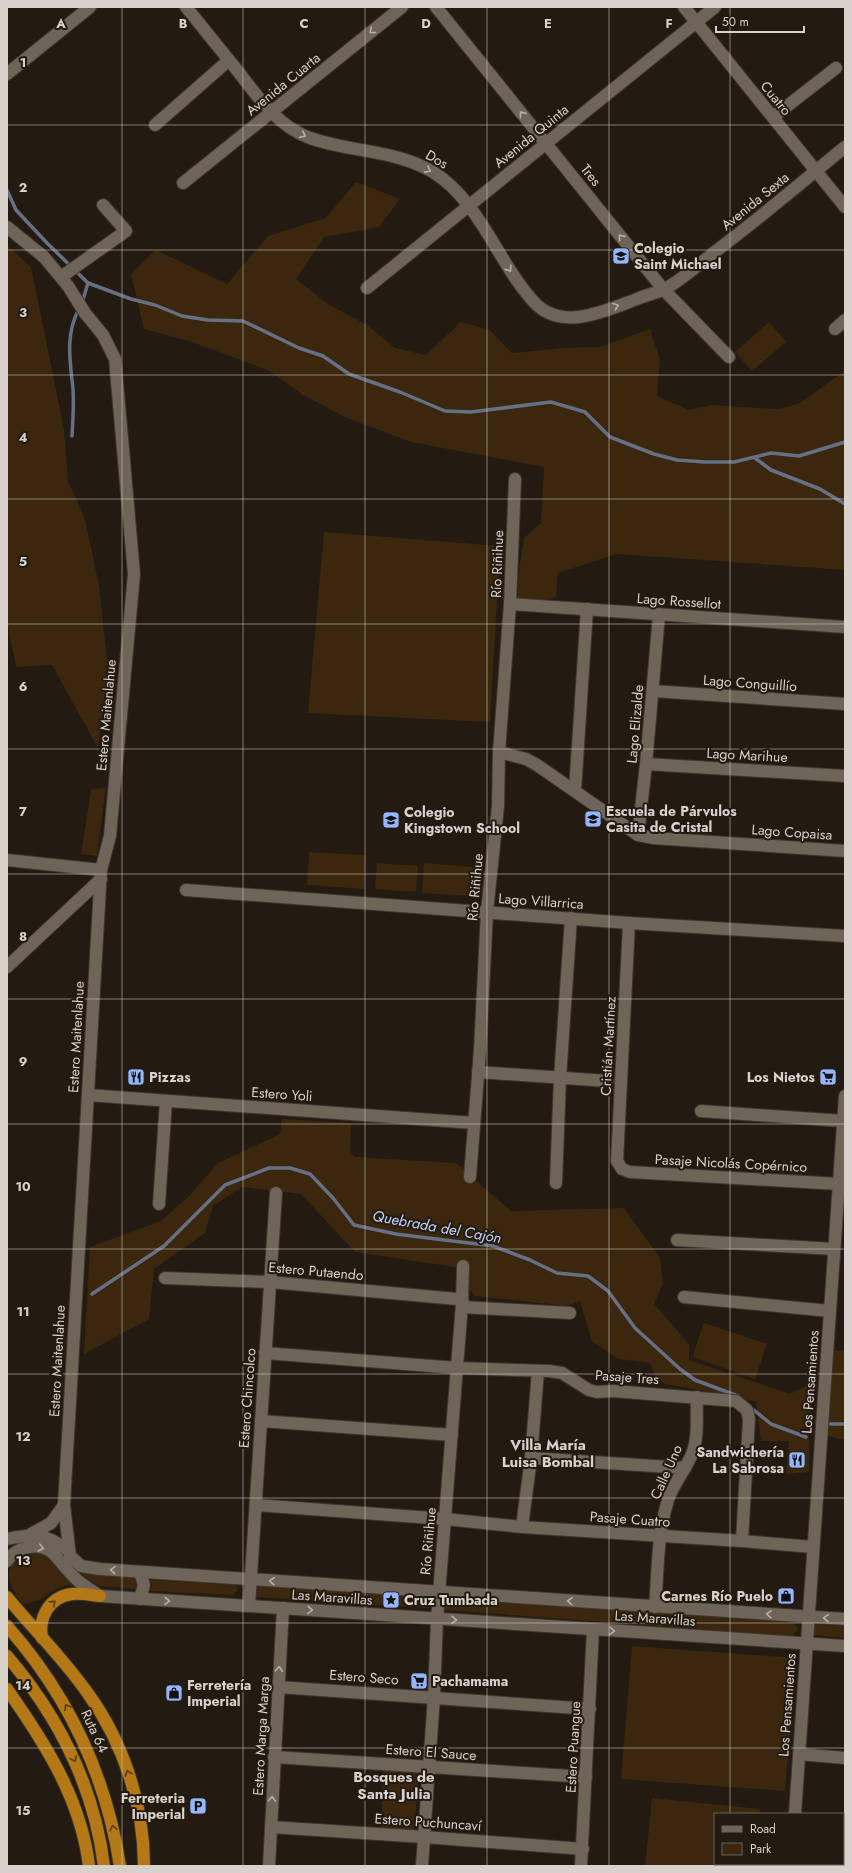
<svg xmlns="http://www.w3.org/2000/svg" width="852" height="1873" font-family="Jost,sans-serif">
<rect width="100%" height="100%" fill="#231b11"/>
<g fill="#3a270d">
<polygon points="356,182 400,199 379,227 324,237 296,279 328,304 367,325 395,348 426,355 461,322 490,330 512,353 564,348 600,347 650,329 660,360 657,396 689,410 712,405 777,409 798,404 845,371 845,570 616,554 558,573 556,597 540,601 518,598 518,576 524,538 541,523 544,467 411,442 347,418 303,395 270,371 189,341 144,329 131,274 156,250 227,284 268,236 326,218"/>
<polygon points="7,245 31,267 64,429 68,481 85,519 99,586 108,670 98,748 52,665 16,667 7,622"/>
<polygon points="769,322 786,342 752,371 735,352"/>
<polygon points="324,532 500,546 490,722 308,713"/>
<polygon points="106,787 97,856 81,854 91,790"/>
<polygon points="309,852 366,855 364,889 307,885"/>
<polygon points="377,863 418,866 416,892 375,889"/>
<polygon points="424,863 473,867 471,896 422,893"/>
<polygon points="282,1119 351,1123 350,1152 356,1157 456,1163 511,1211 624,1208 660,1258 663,1284 654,1304 689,1344 689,1360 790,1394 810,1384 810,1417 829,1419 832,1351 845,1350 845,1440 828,1436 828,1427 809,1424 809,1472 786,1474 789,1441 761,1441 756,1402 718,1393 665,1384 656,1378 650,1363 618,1359 592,1341 580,1301 568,1306 474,1296 455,1267 355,1252 301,1194 242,1187 213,1206 205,1233 154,1269 149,1319 84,1354 90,1247 161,1221 189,1196 218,1163 280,1134"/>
<polygon points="704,1323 767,1344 755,1379 692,1357"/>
<path d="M29,1551H41L50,1557L80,1587L68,1585L54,1590L40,1600L23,1604C6,1583 0,1565 29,1551Z"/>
<polygon points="80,1573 135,1578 140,1585 135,1589 98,1586"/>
<polygon points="150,1580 236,1585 238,1590 233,1595 149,1591 152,1586"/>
<polygon points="256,1586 431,1597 429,1608 256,1597"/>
<polygon points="446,1598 794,1622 798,1629 792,1636 445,1610"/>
<polygon points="814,1624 845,1626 845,1638 813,1635"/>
<polygon points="632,1646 796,1658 785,1791 621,1779"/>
<polygon points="383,1770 419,1772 414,1832 381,1829"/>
<polygon points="652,1798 760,1809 760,1814 715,1814 715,1864 754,1864 754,1866 645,1866"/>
</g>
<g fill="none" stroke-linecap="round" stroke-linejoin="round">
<g stroke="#676f84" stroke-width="3.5">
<polyline points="7,190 16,210 47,243 88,283 131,299 155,305 182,316 208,320 243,321 299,348 323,356 349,374 400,392 445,411 471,412 551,402 585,412 610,437 654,454 677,460 705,462 734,462 771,453 799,456 845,442"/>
<polyline points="82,303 88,283"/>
<path d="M72,436C73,420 74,404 73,389C70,361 65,334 79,309"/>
<polyline points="755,458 771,470 820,489 845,504"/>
<polyline points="92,1294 164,1246 225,1185 269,1168 290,1168 310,1174 333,1198 354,1225 396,1234 493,1246 530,1260 557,1273 588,1276 608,1291 635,1328 680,1369 695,1380 738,1396"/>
<polyline points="750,1407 771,1424 806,1437"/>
<polyline points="830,1424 845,1424"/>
</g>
<g stroke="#3d3731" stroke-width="14">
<g id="minor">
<path d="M186,7C203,28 220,49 237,70C258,97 277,126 310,138C350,152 396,150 433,172C479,200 498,263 534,302C561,332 605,311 637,299C646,295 656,293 665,289C683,279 699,264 716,251C760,218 802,182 845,147"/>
<polyline points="436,7 663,289 729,357"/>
<polyline points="684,7 845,207"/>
<polyline points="7,74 90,7"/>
<polyline points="773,117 836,68"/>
<polyline points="155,125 229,60"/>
<polyline points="183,183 402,7"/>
<polyline points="7,227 44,257 68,286 85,313 103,335 115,359 134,574 110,836 101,870 64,1505 70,1556 81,1566 100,1569 845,1619"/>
<polyline points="61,277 126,231 103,205"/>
<polyline points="367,288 715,7"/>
<polyline points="835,329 845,320"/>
<polyline points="510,604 845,627"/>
<polyline points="653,691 845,704"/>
<polyline points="499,752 526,759 537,765 638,835 653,838 845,851"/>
<polyline points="646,764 845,776"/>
<polyline points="575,791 587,609"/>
<polyline points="638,835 646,764 659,615"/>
<polyline points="7,860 101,870"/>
<polyline points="186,890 629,923 845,936"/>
<polyline points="629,923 617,1161 622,1169 630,1172 839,1184"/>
<polyline points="7,967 101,879"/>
<polyline points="478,1072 607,1081"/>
<polyline points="88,1095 474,1123"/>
<polyline points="701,1111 843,1121"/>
<polyline points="470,1177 480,1050 487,912 498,806 499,752 510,604 515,479"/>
<polyline points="556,1183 560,1078 571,918"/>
<polyline points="159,1204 166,1101"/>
<polyline points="677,1240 834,1249"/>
<polyline points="165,1278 270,1282 457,1299 463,1302"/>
<polyline points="684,1297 830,1311"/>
<polyline points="462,1307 570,1313"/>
<polyline points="265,1353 457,1368 549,1371 562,1373 589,1390 597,1392 613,1391 736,1401 747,1410 749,1419 742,1541"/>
<polyline points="261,1421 452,1435"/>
<polyline points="531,1458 685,1468"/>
<polyline points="256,1505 445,1519 522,1527 742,1541 813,1547"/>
<polyline points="522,1527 531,1458 538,1371"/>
<polyline points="31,1534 51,1523 64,1505"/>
<path d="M7,1539C35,1533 44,1533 68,1550"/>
<path d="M7,1561C17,1546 40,1541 54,1554C61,1562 67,1570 75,1578C82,1585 91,1590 100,1596L845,1646"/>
<polyline points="140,1572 144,1585 140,1599"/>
<polyline points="249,1606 276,1193"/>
<path d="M655,1607C658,1572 657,1534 668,1500C673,1484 685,1471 692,1454C699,1437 696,1415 697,1397"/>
<polyline points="278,1687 590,1709"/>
<polyline points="799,1754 845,1758"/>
<polyline points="274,1757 586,1777"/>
<polyline points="795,1814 845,1096"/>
<polyline points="843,1824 845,1824"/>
<polyline points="271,1827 424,1837 583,1849"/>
<polyline points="269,1866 283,1608"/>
<polyline points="422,1866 434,1697 437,1619 462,1304 463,1266"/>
<polyline points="581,1866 593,1629"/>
<polyline points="792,1866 792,1864"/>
</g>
</g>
<g stroke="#3d3731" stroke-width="14">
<g id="highway">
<path d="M7,1597C34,1630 65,1660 89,1695C124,1744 144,1806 144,1866"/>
<path d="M7,1626C68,1695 106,1775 120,1866"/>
<path d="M42,1638C38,1618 49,1597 72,1594C81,1593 91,1595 100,1596"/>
<path d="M7,1656C59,1717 94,1786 104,1866"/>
<path d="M7,1689C45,1743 81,1799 89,1866"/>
</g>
</g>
<use href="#minor" stroke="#6e6458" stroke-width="12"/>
<use href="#highway" stroke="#b47817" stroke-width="12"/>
</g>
<defs><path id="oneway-chevron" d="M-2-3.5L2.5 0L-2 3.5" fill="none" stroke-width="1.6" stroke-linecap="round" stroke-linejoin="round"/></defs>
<g stroke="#b8b1a8">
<use href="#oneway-chevron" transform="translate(372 31) rotate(141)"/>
<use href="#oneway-chevron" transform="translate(522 114) rotate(-129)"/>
<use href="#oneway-chevron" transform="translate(303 135) rotate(25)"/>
<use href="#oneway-chevron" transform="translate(428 170) rotate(28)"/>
<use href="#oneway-chevron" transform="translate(621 237) rotate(-129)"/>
<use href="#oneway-chevron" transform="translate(509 269) rotate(57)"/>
<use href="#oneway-chevron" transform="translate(616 306) rotate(-20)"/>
<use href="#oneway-chevron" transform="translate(41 1548) rotate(14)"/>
<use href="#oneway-chevron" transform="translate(113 1570) rotate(-176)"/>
<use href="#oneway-chevron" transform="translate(272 1581) rotate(-176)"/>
<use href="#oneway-chevron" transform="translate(167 1601) rotate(4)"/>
<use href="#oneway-chevron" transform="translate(570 1601) rotate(-176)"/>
<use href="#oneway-chevron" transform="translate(310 1610) rotate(4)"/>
<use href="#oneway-chevron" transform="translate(769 1614) rotate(-176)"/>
<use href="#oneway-chevron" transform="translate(826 1618) rotate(-176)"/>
<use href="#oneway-chevron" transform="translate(454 1620) rotate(4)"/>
<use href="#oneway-chevron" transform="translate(612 1631) rotate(4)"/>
<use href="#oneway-chevron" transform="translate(279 1669) rotate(-87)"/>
<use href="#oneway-chevron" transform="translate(272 1799) rotate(-87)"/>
</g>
<g stroke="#563c13">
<use href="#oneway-chevron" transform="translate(53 1603) rotate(-42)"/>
<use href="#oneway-chevron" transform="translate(67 1707) rotate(-121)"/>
<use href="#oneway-chevron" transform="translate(74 1759) rotate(66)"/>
<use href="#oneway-chevron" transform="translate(128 1773) rotate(-109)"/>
<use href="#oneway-chevron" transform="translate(113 1828) rotate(-103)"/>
</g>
<path fill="none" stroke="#d8d2cb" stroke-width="1" stroke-opacity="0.55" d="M122,7V1866M243,7V1866M365,7V1866M487,7V1866M609,7V1866M730,7V1814M7,125H845M7,250H845M7,375H845M7,499H845M7,624H845M7,749H845M7,874H845M7,999H845M7,1124H845M7,1249H845M7,1374H845M7,1498H845M7,1623H845M7,1748H845M730,1864V1866"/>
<defs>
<g id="school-square" transform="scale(0.9)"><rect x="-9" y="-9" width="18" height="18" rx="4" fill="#95b6fd" stroke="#231b11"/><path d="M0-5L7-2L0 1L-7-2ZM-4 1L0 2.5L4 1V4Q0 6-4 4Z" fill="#111"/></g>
<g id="restaurant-square" transform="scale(0.9)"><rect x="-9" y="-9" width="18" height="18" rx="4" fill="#95b6fd" stroke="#231b11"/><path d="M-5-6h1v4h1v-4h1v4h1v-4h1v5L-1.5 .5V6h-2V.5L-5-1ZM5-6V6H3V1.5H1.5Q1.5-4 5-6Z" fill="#111"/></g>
<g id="supermarket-square" transform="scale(0.9)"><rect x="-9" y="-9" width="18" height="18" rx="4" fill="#95b6fd" stroke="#231b11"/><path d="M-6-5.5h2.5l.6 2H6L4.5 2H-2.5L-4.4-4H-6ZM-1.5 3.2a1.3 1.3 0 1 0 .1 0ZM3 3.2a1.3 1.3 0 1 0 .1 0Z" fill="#111"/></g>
<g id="shop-square" transform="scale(0.9)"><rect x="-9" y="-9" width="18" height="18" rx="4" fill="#95b6fd" stroke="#231b11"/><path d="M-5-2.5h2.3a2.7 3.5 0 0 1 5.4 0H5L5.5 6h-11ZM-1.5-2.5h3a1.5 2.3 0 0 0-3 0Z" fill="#111"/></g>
<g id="sight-square" transform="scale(0.9)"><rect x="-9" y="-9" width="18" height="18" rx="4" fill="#95b6fd" stroke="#231b11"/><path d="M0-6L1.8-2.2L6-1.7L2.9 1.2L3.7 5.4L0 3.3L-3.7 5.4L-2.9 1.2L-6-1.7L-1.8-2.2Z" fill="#111"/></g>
<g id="parking-square" transform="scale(0.9)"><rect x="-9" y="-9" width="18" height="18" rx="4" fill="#95b6fd" stroke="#231b11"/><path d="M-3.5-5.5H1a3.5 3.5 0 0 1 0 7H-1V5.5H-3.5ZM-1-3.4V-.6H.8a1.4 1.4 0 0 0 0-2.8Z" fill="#111"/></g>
</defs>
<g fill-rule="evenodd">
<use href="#school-square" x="621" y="256"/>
<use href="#school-square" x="593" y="819"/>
<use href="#school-square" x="391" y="820"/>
<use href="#restaurant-square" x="136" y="1077"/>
<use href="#supermarket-square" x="828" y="1077"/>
<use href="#restaurant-square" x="797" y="1460"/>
<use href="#shop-square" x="786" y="1596"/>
<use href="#sight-square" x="391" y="1600"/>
<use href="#supermarket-square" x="419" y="1681"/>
<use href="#shop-square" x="174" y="1693"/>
<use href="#parking-square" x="198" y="1806"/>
</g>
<g text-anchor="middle" stroke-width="4" stroke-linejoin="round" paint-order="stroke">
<g font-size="14" fill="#d8d2cb" stroke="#231b11">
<text transform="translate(283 84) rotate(-39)" y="5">Avenida Cuarta</text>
<text transform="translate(776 98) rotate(51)" y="5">Cuatro</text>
<text transform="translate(531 136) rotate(-39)" y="5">Avenida Quinta</text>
<text transform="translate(437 159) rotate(30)" y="5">Dos</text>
<text transform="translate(591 175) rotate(51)" y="5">Tres</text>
<text transform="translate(755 201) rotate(-39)" y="5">Avenida Sexta</text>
<text transform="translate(497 564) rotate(-88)" y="5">Río Riñihue</text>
<text transform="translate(679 601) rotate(4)" y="5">Lago Rossellot</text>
<text transform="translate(750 683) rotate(4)" y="5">Lago Conguillío</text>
<text transform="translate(106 715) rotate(-85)" y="5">Estero Maitenlahue</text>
<text transform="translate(635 724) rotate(-85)" y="5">Lago Elizalde</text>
<text transform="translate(747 755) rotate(3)" y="5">Lago Marihue</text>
<text transform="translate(792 832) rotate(4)" y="5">Lago Copaisa</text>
<text transform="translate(475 887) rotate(-85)" y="5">Río Riñihue</text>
<text transform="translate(541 901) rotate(4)" y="5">Lago Villarrica</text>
<text transform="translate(76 1037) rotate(-87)" y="5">Estero Maitenlahue</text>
<text transform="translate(608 1046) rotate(-87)" y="5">Cristián Martínez</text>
<text transform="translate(282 1094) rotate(4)" y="5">Estero Yoli</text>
<text transform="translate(731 1163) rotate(3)" y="5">Pasaje Nicolás Copérnico</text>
<text transform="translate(316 1271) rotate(5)" y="5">Estero Putaendo</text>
<text transform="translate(57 1361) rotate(-87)" y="5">Estero Maitenlahue</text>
<text transform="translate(627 1377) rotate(4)" y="5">Pasaje Tres</text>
<text transform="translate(810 1382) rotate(-86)" y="5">Los Pensamientos</text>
<text transform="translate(247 1398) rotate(-86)" y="5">Estero Chincolco</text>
<text transform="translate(666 1472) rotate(-66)" y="5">Calle Uno</text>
<text transform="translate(630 1519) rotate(4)" y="5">Pasaje Cuatro</text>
<text transform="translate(428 1541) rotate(-85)" y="5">Río Riñihue</text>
<text transform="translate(332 1597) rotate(4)" y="5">Las Maravillas</text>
<text transform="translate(655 1618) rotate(4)" y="5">Las Maravillas</text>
<text transform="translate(364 1677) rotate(4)" y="5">Estero Seco</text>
<text transform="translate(787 1705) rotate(-86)" y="5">Los Pensamientos</text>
<text transform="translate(95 1731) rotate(65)" y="5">Ruta 64</text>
<text transform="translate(261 1736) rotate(-87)" y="5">Estero Marga Marga</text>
<text transform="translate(573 1747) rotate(-87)" y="5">Estero Puangue</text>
<text transform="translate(431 1752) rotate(4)" y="5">Estero El Sauce</text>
<text transform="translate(428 1822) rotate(4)" y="5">Estero Puchuncaví</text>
</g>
<g font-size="14" font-weight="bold" fill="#d8d2cb" stroke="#231b11" text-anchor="start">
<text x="634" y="253">Colegio<tspan x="634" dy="16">Saint Michael</tspan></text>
<text x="606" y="816">Escuela de Párvulos<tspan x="606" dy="16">Casita de Cristal</tspan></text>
<text x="404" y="817">Colegio<tspan x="404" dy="16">Kingstown School</tspan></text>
<text x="149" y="1082">Pizzas</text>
<text x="815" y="1082" text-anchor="end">Los Nietos</text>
<text x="784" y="1457" text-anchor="end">Sandwichería<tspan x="784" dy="16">La Sabrosa</tspan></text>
<text x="773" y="1601" text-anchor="end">Carnes Río Puelo</text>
<text x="404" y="1605">Cruz Tumbada</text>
<text x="432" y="1686">Pachamama</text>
<text x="187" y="1690">Ferretería<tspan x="187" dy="16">Imperial</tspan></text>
<text x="185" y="1803" text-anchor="end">Ferreteria<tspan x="185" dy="16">Imperial</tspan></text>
</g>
<g font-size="15" font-style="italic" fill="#c2d3f7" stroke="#231b11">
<text transform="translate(437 1227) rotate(10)" y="5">Quebrada del Cajón</text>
</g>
<g font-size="15" font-weight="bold" fill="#d8d2cb" stroke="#231b11">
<text x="548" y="1450">Villa María<tspan x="548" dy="17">Luisa Bombal</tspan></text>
<text x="394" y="1782">Bosques de<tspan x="394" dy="17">Santa Julia</tspan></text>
</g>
</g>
<g font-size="13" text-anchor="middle" font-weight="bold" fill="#d8d2cb" stroke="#231b11" stroke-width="4" stroke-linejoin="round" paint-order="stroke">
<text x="61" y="28">A</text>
<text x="183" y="28">B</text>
<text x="304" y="28">C</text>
<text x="426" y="28">D</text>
<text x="548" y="28">E</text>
<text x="669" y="28">F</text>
<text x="23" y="67">1</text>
<text x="23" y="192">2</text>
<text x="23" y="317">3</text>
<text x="23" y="442">4</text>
<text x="23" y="566">5</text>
<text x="23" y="691">6</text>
<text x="23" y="816">7</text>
<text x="23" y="941">8</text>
<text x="23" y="1066">9</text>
<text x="23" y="1191">10</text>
<text x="23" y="1316">11</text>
<text x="23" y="1441">12</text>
<text x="23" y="1565">13</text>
<text x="23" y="1690">14</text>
<text x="23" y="1815">15</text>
</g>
<rect width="852" height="1873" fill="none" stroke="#d8d2cb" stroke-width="16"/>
<rect x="714" y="1813" width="130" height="52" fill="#231b11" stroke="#6b645b"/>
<rect x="722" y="1826" width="20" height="6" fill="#6e6458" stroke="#6b645b"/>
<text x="750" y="1833" font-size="12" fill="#d8d2cb">Road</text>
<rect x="722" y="1843" width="20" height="12" fill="#3a270d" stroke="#6b645b"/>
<text x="750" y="1853" font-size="12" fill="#d8d2cb">Park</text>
<path d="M716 26v6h88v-6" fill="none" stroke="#d8d2cb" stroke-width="2"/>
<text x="722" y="26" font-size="12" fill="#d8d2cb" stroke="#231b11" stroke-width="3" paint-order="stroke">50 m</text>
</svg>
